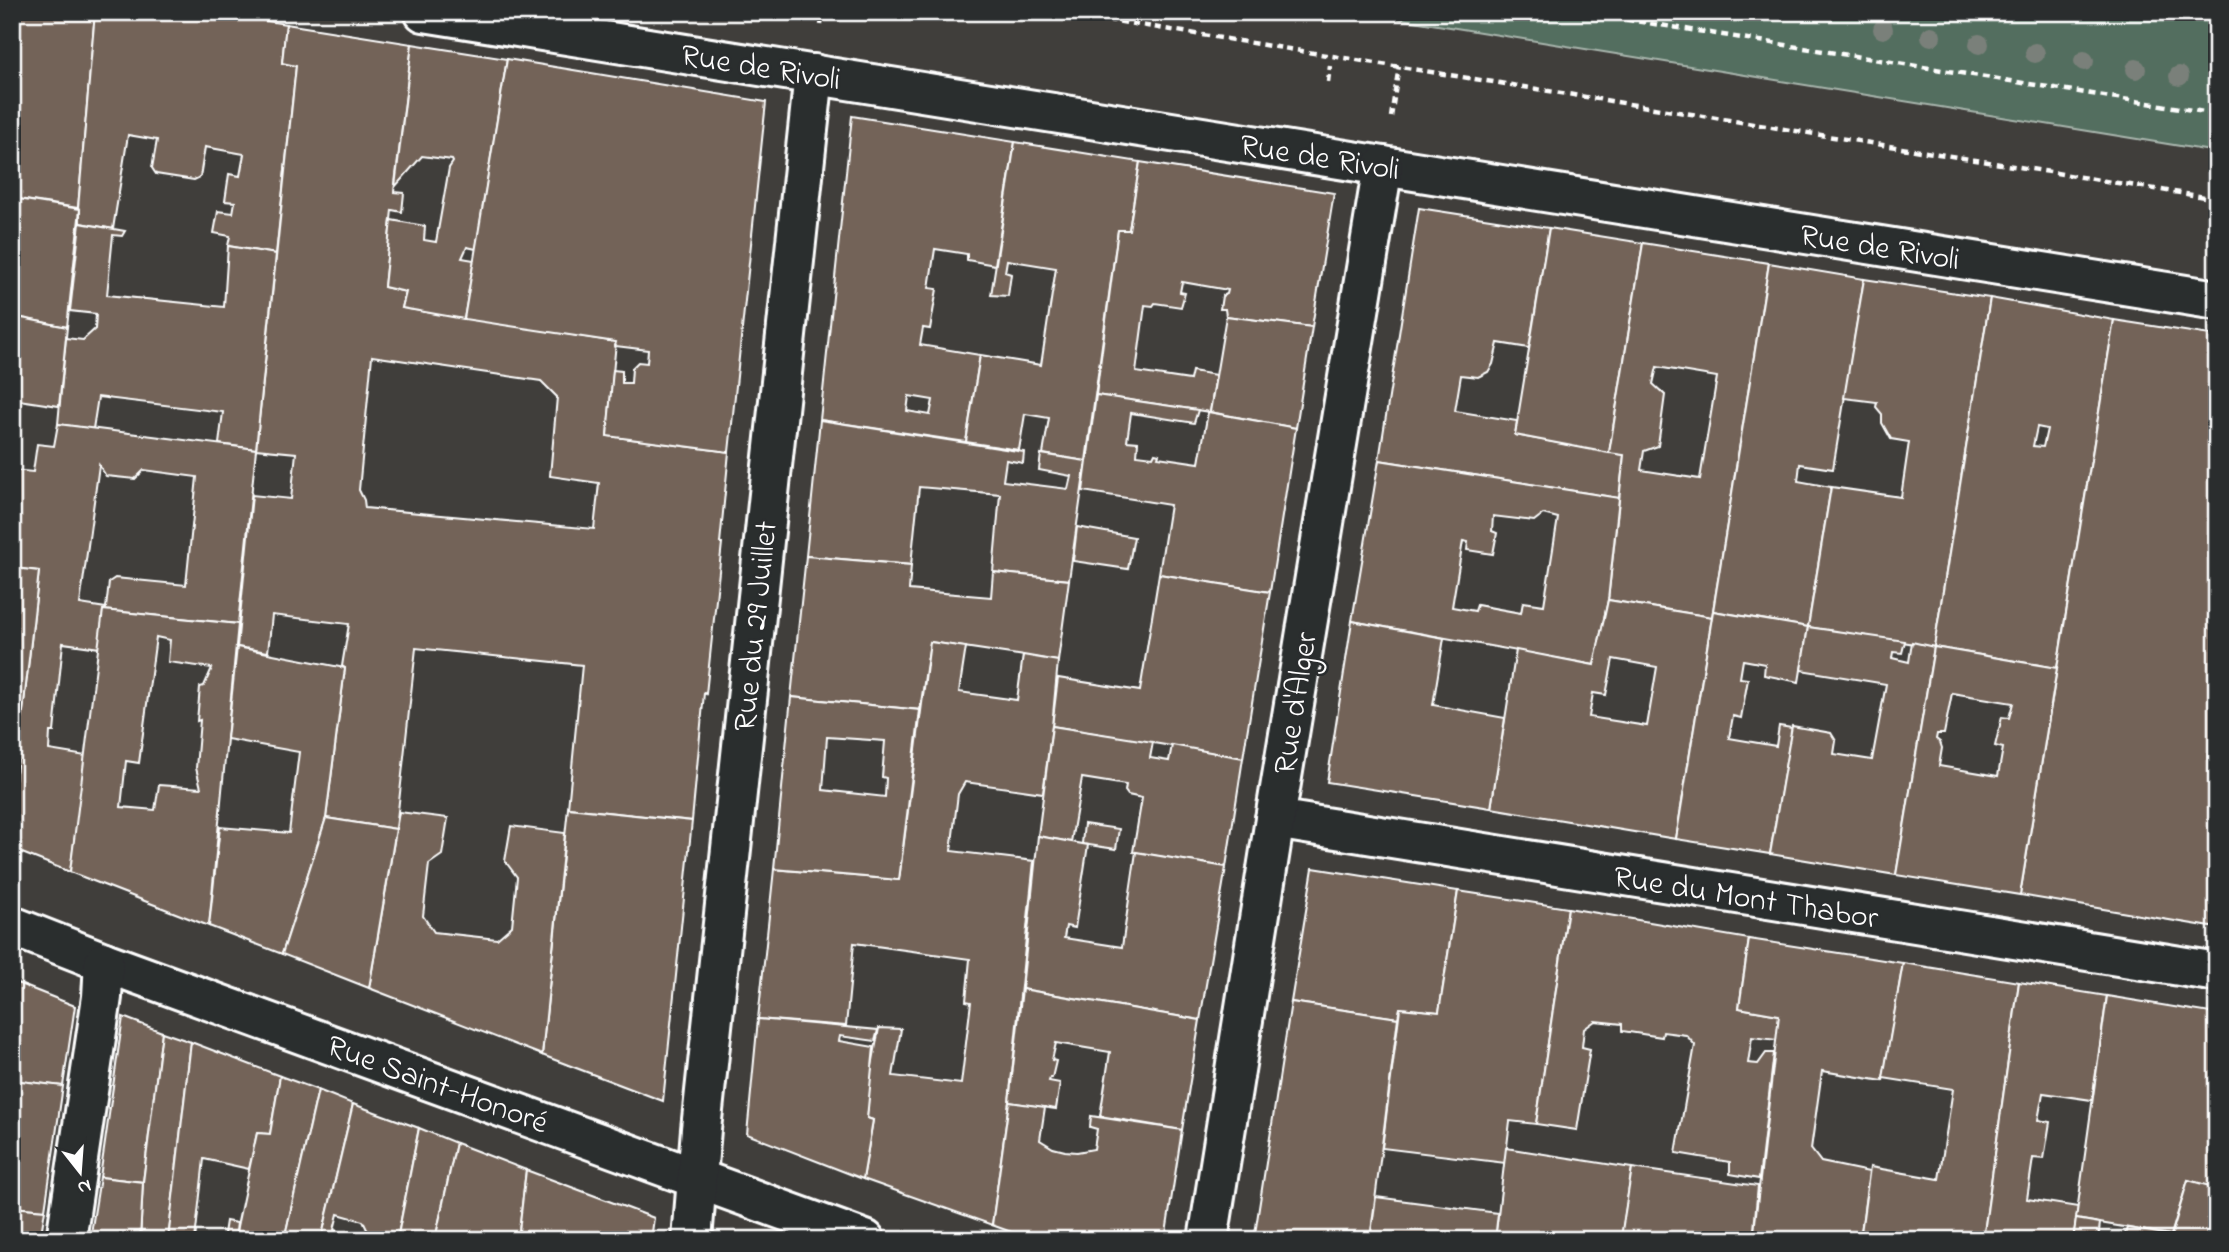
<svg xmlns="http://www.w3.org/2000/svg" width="2229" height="1252" font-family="'Indie Flower',sans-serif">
<rect width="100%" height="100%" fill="#403e3b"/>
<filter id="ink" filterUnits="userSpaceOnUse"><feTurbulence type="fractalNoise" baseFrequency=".0143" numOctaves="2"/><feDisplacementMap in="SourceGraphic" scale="14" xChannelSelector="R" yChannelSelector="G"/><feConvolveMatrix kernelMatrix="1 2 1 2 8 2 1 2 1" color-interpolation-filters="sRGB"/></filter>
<g filter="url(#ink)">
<polygon fill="#536e5e" stroke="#a9b6ae" stroke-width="2" points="1358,12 2217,12 2217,152"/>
<g fill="#736459" stroke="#fff" stroke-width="2" fill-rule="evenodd">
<polygon points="12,12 95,12 78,208 12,198"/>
<polygon points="95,12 212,12 286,24 282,63 296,66 276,254 228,246 230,236 214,233 218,211 233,213 235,202 225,201 229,174 240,176 244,154 205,147 200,177 194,180 156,174 152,168 157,140 128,135 113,229 80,223 80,209 78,208"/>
<path d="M286,24L412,44L394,192L404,193L402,212L392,210L384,287L406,292L402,308L616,342L607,436L729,452L720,543H722L706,694L704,693L692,821L568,808L582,665L416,648L396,829L326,818L345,668L342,666L349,624L272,615L268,652L237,647L252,495L291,499L296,453L256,449L296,66L282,63ZM372,356L541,381L557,397L550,476L599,483L594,529L365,508L364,500L359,490Z"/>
<polygon points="412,44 507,59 476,249 467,247 462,258 474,260 464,319 402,308 406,292 384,287 391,220 425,226 424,240 436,242 449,168 453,162 452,160 422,156 395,187"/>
<polygon points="507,59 766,102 729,452 607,436 613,370 622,371 622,383 631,383 632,368 638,362 647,363 648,350 615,346 616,342 464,319"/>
<path d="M852,116L1015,142L995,265L967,260V254L935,249L929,288L937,289L930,329L923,328L920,345L980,355L966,442L820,420ZM909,396L933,400L930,415L907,411Z"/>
<polygon points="1015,142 1140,162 1129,230 1118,230 1086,461 1043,454 1049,418 1025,414 1019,450 966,442 980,355 1041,365 1056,268 1007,260 1005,272 1011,274 1008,296 991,295"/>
<polygon points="1140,162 1334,193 1312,327 1226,316 1225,309 1220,309 1222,296 1227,294 1228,290 1182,282 1180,292 1185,293 1181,307 1155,303 1153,306 1145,305 1136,372 1190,380 1192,371 1216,375 1210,412 1096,395 1118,230 1129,230"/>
<polygon points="12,198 80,209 67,327 12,316"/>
<polygon points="1419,208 1549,228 1529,348 1498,343 1493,364 1488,372 1478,377 1461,375 1455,411 1517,421 1515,435 1624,455 1619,498 1379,460"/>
<polygon points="80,223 125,231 122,236 113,235 107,295 224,307 228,246 276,254 256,449 219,444 223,412 98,397 93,429 58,424 66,338 83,340 95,329 96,314 70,311"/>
<polygon points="1549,228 1643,243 1609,453 1515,435"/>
<path d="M1643,243L1769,263L1712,617L1608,600L1624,455L1609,453ZM1657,367L1717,377L1700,479L1641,470L1644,451L1658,446L1665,395L1653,384Z"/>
<polygon points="1769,263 1864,279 1833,469 1800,464 1798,481 1831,487 1808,627 1713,611"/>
<polygon points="1864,279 1990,298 1934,647 1808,627 1831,487 1901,497 1909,442 1891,439 1882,423 1882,414 1876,407 1877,402 1844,398"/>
<path d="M1990,298L2114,320L2057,668L1934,647ZM2037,427L2047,429L2043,447L2033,446Z"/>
<polygon points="12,316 67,327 59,406 12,399"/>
<polygon points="1226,316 1312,327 1296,428 1210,412"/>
<polygon points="2114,320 2217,336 2217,928 2020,895"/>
<polygon points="1096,395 1198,410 1194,423 1131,413 1127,441 1138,442 1137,455 1153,457 1155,453 1159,454 1158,457 1199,463 1208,412 1296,428 1270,592 1159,574 1170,505 1083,491"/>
<polygon points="820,420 1024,452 1023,463 1006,460 1003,481 1068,489 1071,476 1039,470 1041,454 1086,461 1069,580 993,572 1000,494 919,487 911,565 806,556"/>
<path d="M58,424L256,449L238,624L103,610L100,648L63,643L54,732H50L49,750L86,756L70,872L12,849V808L39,571L12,568V470L33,472L37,444L54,446ZM99,465L106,476L135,479L144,470L197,477L186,585L115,578L109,582L106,608L80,604Z"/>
<path d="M1379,460L1619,498L1608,600L1594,665L1352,621ZM1543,514L1558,518L1544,605L1523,602L1521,613L1477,605L1475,611L1452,607L1463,541L1468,542L1467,550L1493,554L1497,533L1492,531L1493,516L1534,521Z"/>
<polygon points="1077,527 1134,537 1128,569 1073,561"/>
<polygon points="806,556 911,565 909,590 991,597 993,572 1069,580 1058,661 930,642 920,710 791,697"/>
<polygon points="15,568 39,571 12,808 12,595"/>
<polygon points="1159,574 1270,592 1243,758 1052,726 1058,678 1140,691"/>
<path d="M1608,600L1712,617L1676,839L1491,808L1516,650L1594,665ZM1613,659L1657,667L1647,726L1589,717L1593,693L1606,695Z"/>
<path d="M103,610L238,624L209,926L70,872ZM156,637L170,640L168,662L212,668L204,686L200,687L197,721L200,720L196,768L201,788L159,785L155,810L121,807L126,761L139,763Z"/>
<polygon points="1713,611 1808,627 1799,682 1764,675 1765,664 1743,660 1740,678 1748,679 1741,718 1733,716 1729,738 1776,746 1779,726 1792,728 1770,854 1676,839"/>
<polygon points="1352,621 1444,638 1433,705 1505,718 1491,808 1327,782"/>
<polygon points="1808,627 1905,641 1902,653 1893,652 1892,658 1909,662 1912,642 1934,647 1896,875 1770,854 1792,726 1831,733 1836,741 1834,754 1872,760 1886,684 1801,670"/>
<polygon points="930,642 966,647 959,692 1017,700 1023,655 1058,661 1052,726 1043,793 965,782 958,794 951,851 1034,861 1009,1102 992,1225 863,1179 873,1120 867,1118 870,1077 879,1028 901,1029 893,1076 961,1084 971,1002 966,1001 970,959 854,943 846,1026 758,1019 774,869 899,880"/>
<polygon points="237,647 345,668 326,818 282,954 209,926 220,827 289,833 299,752 227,739"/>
<path d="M1934,647L2057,668L2020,895L1896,875ZM1952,693L2013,703L2009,718L2002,717L1995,746L2003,748L1998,776L1939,766L1942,748L1940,742L1936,739L1937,734H1944Z"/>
<path d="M791,697L920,710L899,880L774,869ZM827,737L885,741L882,777L886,778L885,797L823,790Z"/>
<polygon points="1052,726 1153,742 1150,758 1169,761 1172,745 1243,758 1226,867 1133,852 1142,798 1128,795 1125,791 1126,785 1082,778 1071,842 1038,836"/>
<polygon points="568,808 692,821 663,1101 542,1055"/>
<polygon points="399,812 448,818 442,855 429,864 423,916 434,932 497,939 512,926 517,877 505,861 511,826 565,833 542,1055 369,988"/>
<polygon points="326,818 396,829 369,988 282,954"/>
<polygon points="1084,824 1119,829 1116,849 1082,844"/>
<polygon points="1038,836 1088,845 1075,928 1066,926 1064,938 1122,947 1136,852 1226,867 1200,1020 1022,989"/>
<polygon points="1313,868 1458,891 1439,1012 1400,1008 1398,1018 1291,1002"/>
<polygon points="1458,891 1568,908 1536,1124 1510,1121 1505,1163 1382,1148 1400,1008 1439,1012"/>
<polygon points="1568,908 1749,939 1739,1008 1779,1015 1777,1040 1752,1037 1748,1063 1758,1064 1766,1053 1774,1053 1759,1179 1730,1174 1730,1162 1676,1153 1695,1045 1686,1035 1663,1032 1662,1037 1622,1031 1622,1024 1595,1021 1584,1029 1582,1047 1590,1049 1577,1130 1536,1124"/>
<polygon points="1749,939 1903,963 1883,1081 1822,1071 1811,1149 1821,1162 1869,1172 1860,1240 1753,1240 1779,1015 1739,1008"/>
<polygon points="1903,963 2019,982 1983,1240 1860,1240 1870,1167 1939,1179 1953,1089 1883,1078"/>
<polygon points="2019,982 2107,996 2092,1100 2043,1093 2038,1120 2050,1122 2044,1159 2033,1158 2027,1199 2078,1207 2073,1240 1983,1240"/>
<polygon points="17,983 75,1006 63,1086 12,1080 12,1021"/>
<polygon points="1022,989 1200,1020 1182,1130 1100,1116 1110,1052 1056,1043 1052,1060 1056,1061 1052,1078 1050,1078 1049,1081 1060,1083 1056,1109 1009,1102"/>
<polygon points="2107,996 2217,1014 2217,1188 2188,1180 2171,1235 2076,1219"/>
<polygon points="1291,1002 1398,1018 1370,1240 1254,1240"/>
<polygon points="123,1017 162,1032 143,1182 100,1177"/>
<polygon points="758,1019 878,1030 875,1041 840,1036 839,1041 874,1047 867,1118 873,1120 863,1179 747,1134"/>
<polygon points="162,1032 191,1042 168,1240 140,1240 143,1182"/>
<polygon points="191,1042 280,1076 270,1134 257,1133 249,1169 204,1159 195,1240 168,1240"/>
<polygon points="280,1076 318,1090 284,1240 267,1240 236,1231 257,1133 270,1134"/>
<polygon points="12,1080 63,1086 45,1210 12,1207"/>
<polygon points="318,1090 353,1104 321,1240 284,1240"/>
<polygon points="1009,1102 1045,1107 1040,1140 1053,1148 1065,1151 1077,1152 1094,1149 1097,1129 1090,1127 1091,1116 1182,1130 1165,1240 1033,1240 992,1225"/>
<polygon points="353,1104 419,1128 397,1240 372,1240 363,1221 338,1214 334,1230 342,1233 340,1240 321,1240"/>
<polygon points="419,1128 456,1143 435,1240 397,1240"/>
<polygon points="456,1143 526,1170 518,1240 435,1240"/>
<polygon points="1506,1148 1632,1168 1621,1240 1495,1240"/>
<polygon points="1632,1168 1758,1186 1753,1240 1636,1240 1621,1237"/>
<polygon points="526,1170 654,1218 651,1240 518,1240"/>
<polygon points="100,1177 143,1182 140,1240 90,1240"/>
<polygon points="2188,1180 2217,1188 2217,1240 2170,1240"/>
<polygon points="1376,1197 1498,1213 1495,1240 1370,1240"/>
<polygon points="12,1207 45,1210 40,1240 12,1240"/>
<polygon points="2076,1219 2100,1223 2098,1240 2073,1240"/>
<polygon points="226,1221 237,1223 236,1231 267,1240 223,1240"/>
<polygon points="2127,1228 2171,1235 2170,1240 2123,1240"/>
</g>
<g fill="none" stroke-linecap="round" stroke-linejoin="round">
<g stroke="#fff" stroke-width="44">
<g id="minor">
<polyline points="424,12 2217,300"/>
<polyline points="1275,819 2217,972"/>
<polyline points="12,926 104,962 865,1240"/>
<polyline points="66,1240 102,997 104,962"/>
<polyline points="692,1240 701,1129 814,74"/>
<polyline points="1208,1240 1275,819 1383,166"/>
</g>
</g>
<g stroke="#fff" stroke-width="4.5" stroke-dasharray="7 5" stroke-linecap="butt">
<polyline points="1060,12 2217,199"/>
<polyline points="1579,12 2217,114"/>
<polyline points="821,25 823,12"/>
<polyline points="1328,82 1330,66"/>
<polyline points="1391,117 1399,66"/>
</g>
<use href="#minor" stroke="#2a2d2e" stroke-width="38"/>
</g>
<g fill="#7a807a">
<circle cx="1883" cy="29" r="10"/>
<circle cx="1931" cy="36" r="10"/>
<circle cx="1979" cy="44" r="10"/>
<circle cx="2035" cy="53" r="10"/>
<circle cx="2084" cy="61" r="10"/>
<circle cx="2136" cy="69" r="10"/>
<circle cx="2179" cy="76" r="10"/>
</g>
</g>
<g text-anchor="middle" stroke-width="5" stroke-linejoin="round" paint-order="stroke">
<g font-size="32" fill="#fff" stroke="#2a2d2e">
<text transform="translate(761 66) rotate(9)" y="11">Rue de Rivoli</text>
<text transform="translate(1320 156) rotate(9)" y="11">Rue de Rivoli</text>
<text transform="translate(1880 246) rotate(9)" y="11">Rue de Rivoli</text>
<text transform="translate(754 626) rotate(-84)" y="11">Rue du 29 Juillet</text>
<text transform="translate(1294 703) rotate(-81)" y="11">Rue d'Alger</text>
<text transform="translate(1746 896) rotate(9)" y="11">Rue du Mont Thabor</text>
<text transform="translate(438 1083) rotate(20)" y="11">Rue Saint-Honoré</text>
</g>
</g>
<rect width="2229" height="1252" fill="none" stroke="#2a2d2e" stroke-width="42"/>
<rect x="21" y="21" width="2187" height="1210" fill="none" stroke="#fff" stroke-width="2.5" filter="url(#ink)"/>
<g transform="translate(80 1172) rotate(163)" stroke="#2a2d2e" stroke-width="5" paint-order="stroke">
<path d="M0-5L12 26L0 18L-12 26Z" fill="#ffffff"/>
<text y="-10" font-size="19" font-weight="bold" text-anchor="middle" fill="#ffffff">N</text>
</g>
</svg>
